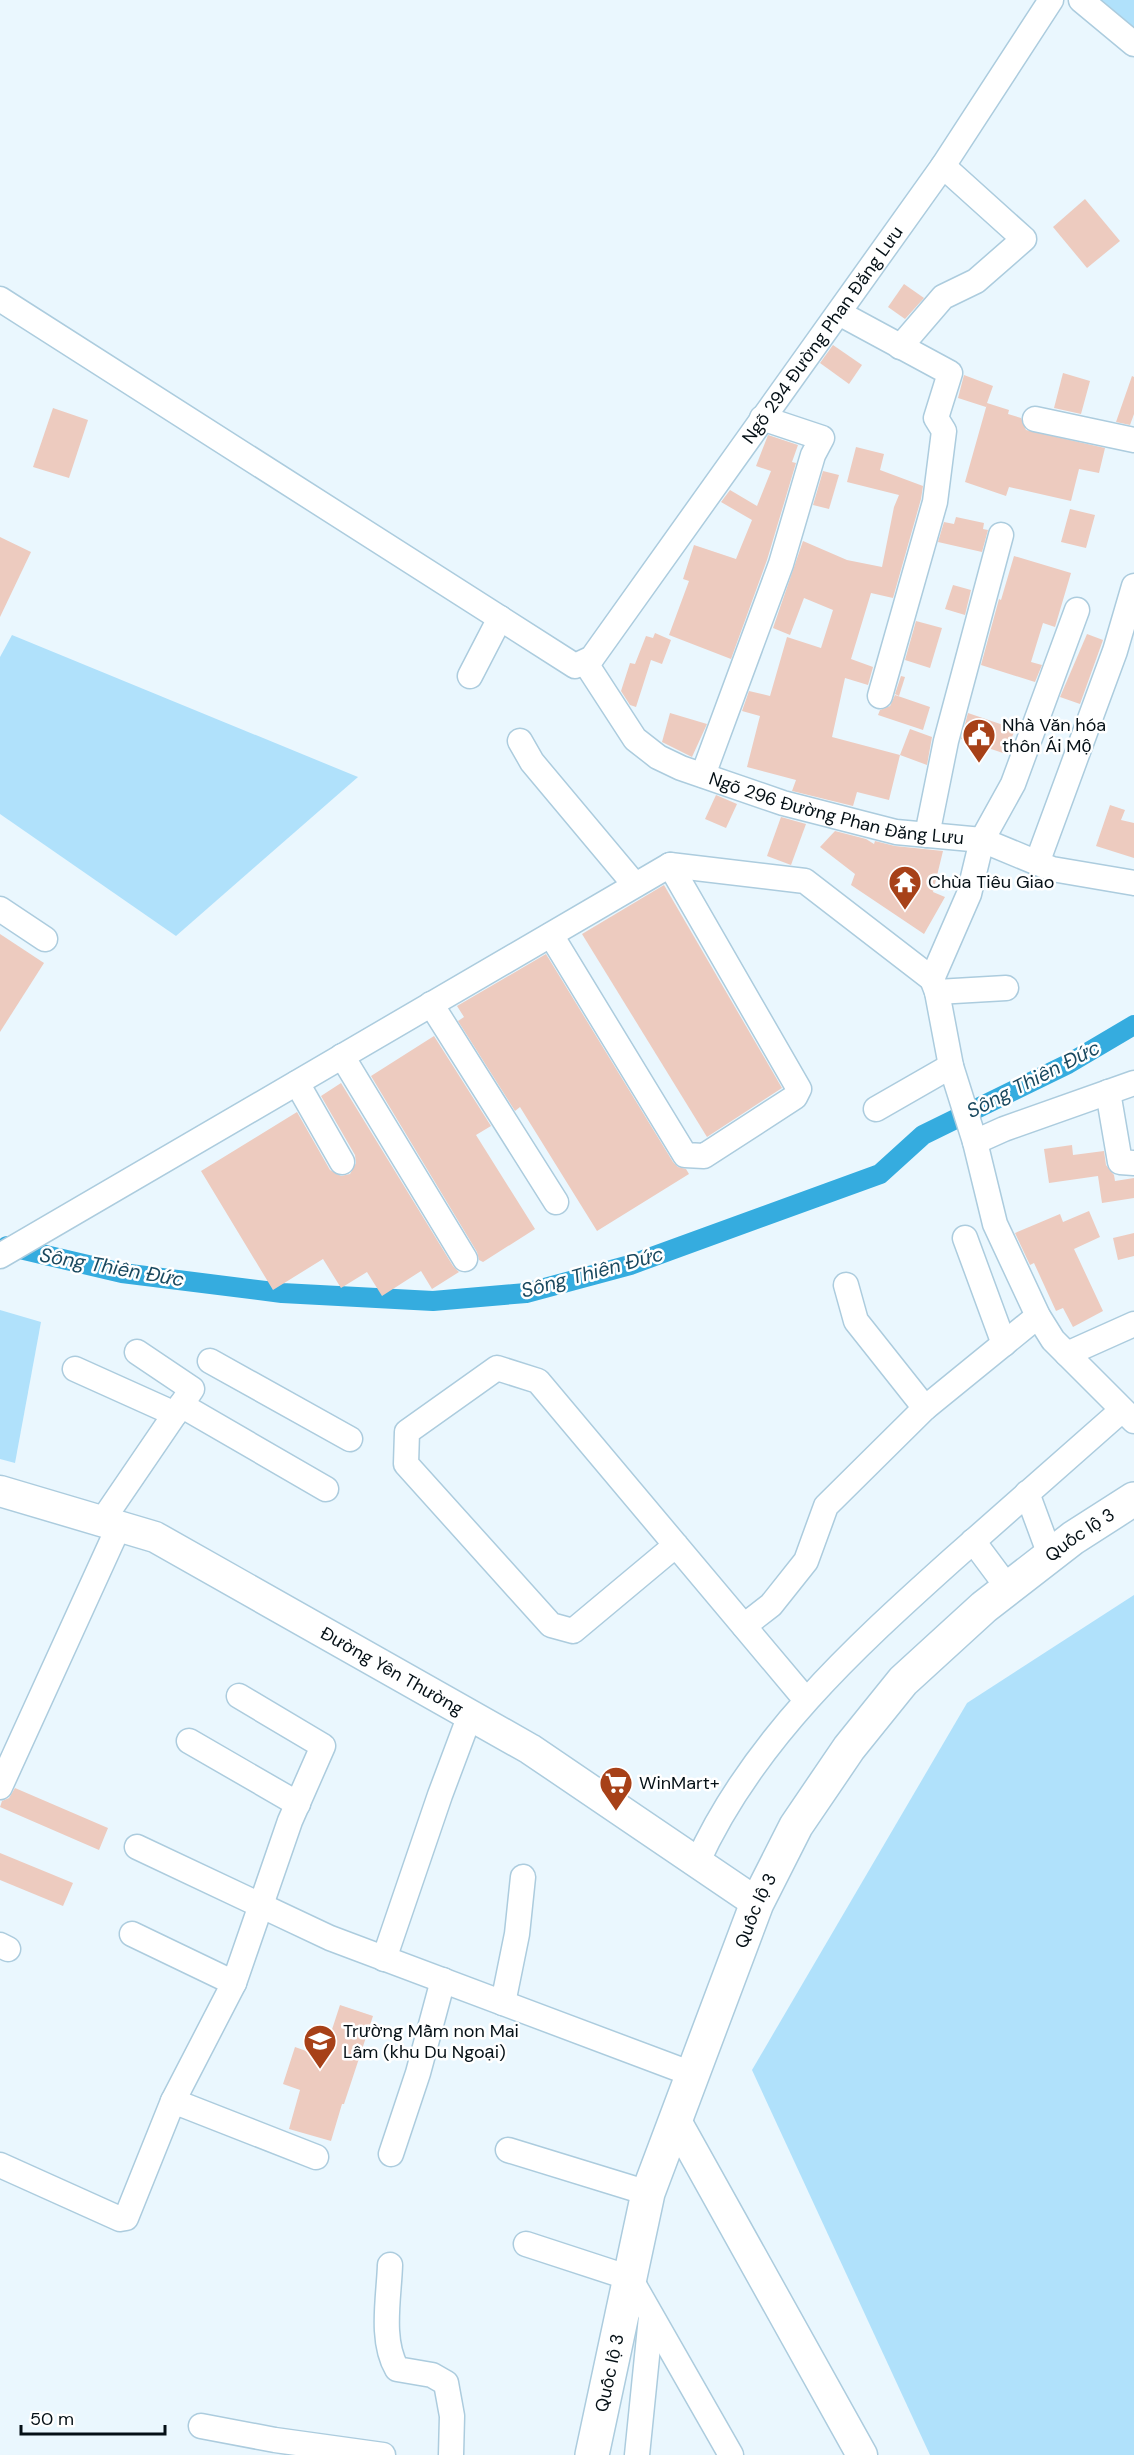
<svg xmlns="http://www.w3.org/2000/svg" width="1134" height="2455" font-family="'DM Sans',sans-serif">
<rect width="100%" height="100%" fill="#eaf7fe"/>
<g fill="#b0e1fb">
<polygon points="1081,0 1134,0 1134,44"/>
<polygon points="12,635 358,777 176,936 0,814 0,657"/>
<polygon points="0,1310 41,1322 15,1463 0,1459"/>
<polygon points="1134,1595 1134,2455 930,2455 752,2070 967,1703"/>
</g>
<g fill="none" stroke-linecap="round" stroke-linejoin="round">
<polyline stroke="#35acdf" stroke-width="20" points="7,1246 122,1273 282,1293 433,1301 526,1293 630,1265 880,1174 923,1135 1068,1064 1134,1025"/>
</g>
<g fill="#edcbbf">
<polygon points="1085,199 1120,241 1087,268 1053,227"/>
<polygon points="904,284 924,298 905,319 888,307"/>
<polygon points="833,345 862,365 849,384 820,363"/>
<polygon points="1063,373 1090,381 1081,414 1054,408"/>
<polygon points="964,375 993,386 987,403 1009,410 1008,414 1021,418 1026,430 1105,448 1099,473 1079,469 1071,501 1009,487 1006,496 965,482 987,404 986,407 958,398"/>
<polygon points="1132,376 1134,377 1134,414 1130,425 1116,422"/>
<polygon points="53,408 88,420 69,478 33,467"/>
<polygon points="768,435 798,445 792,462 796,463 767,560 731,659 669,635 689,581 683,579 694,545 736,559 752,520 721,502 730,490 757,506 771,471 756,466"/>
<polygon points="856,447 884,454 880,470 923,486 921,499 893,598 871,593 851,659 873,667 868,685 845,678 832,737 900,755 910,729 932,737 927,765 900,755 889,800 857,792 853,806 792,791 796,780 747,767 760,716 742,711 749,691 770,696 787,637 821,648 833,610 804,598 790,635 773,628 803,541 847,560 882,567 894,507 899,495 847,482"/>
<polygon points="823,471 839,475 829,509 813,505"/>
<polygon points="1070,509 1095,515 1086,548 1061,542"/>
<polygon points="956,517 984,523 983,529 988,530 982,552 938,542 944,522 954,524"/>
<polygon points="0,537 31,552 0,617"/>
<polygon points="1014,556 1071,573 1055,627 1043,623 1031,662 1042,665 1035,682 981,665 999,599 1001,600"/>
<polygon points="953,585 971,590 965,615 945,609"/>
<polygon points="916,621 942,628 930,668 905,660"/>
<polygon points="655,633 671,640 662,664 651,660 636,707 630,705 621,691 630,663 635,664 646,636 653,638"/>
<polygon points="1087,634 1103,640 1080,704 1060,697"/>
<polygon points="901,676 905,677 899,696 895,694"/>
<polygon points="895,695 930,707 923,730 878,715 880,710 890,706"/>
<polygon points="670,713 707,724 692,757 662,742"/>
<polygon points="968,713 1015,729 1006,754 961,739"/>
<polygon points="716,795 737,804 726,828 705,819"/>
<polygon points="1110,805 1125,810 1121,820 1134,823 1134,858 1096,846"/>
<polygon points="781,817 806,824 791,865 767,856"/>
<polygon points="835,831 866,839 874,844 875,841 895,846 943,851 933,892 945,897 924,934 851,885 855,874 820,847"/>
<polygon points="664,885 782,1088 707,1137 582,934"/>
<polygon points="0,934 44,963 0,1032"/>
<polygon points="546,954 673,1162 678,1167 686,1169 689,1174 597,1231 520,1107 515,1111 458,1021 464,1017 457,1006"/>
<polygon points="434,1036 491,1126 476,1135 535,1229 483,1262 479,1260 477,1252 371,1076"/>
<polygon points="341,1083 453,1266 459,1272 432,1289 421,1271 382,1296 367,1272 341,1288 323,1259 273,1290 201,1171 297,1112 330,1170 341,1176 350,1174 356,1163 355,1155 321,1096"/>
<polygon points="1072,1145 1073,1155 1104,1151 1106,1165 1114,1175 1115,1181 1134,1178 1134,1198 1102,1203 1098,1176 1049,1183 1044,1149"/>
<polygon points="1089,1211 1100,1237 1074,1249 1103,1311 1073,1327 1063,1308 1056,1311 1034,1263 1030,1265 1015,1233 1060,1214 1063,1222"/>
<polygon points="1134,1233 1134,1256 1118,1260 1113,1238"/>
<polygon points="15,1788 108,1828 99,1850 0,1807 2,1801 9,1798"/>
<polygon points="0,1853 73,1883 63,1906 0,1880"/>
<polygon points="340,2005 373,2016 344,2104 342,2104 331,2141 289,2129 300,2090 283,2084 295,2047 323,2057"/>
</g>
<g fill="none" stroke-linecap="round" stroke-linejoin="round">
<g stroke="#acccde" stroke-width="27">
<g id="minor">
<polyline points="1081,0 1134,44"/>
<path id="s1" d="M0,299L575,666L592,658L943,166L1051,0"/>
<polyline points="839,313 950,373 936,418 944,431 935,502 880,696"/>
<polyline points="900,347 943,297 976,281 1024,239 943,166"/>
<polyline points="1035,419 1134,440"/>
<polyline points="1077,610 1013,784 982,840 969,894 932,979 937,992 951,1066 975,1142 995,1224 1038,1316 1053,1340 1134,1421"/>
<path id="s2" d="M585,662L635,739L658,757L681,768L783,803L896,832L982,840L1052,869L1134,883"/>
<polyline points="470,676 500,618"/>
<polyline points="520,741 532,762 635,885"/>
<polyline points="703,775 781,564 813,455 822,438 762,418"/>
<polyline points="927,835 946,741 1001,535"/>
<polyline points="1037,863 1115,651 1134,586"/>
<polyline points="0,909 45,939"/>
<polyline points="551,935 685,1155 704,1156 795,1097 799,1089 670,865"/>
<polyline points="937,992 1006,988"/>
<polyline points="431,1004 556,1202"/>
<polyline points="342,1056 465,1259"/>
<polyline points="297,1083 342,1162"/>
<polyline points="1108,1092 1120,1162 1134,1163"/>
<polyline points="876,1109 951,1066"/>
<polyline points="975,1142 1004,1129 1134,1083"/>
<polyline points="965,1238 1004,1344"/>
<polyline points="0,1256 670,865 805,881 932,979"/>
<polyline points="846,1285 856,1321 925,1408"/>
<polyline points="1067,1354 1134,1324"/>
<polyline points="210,1361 350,1439"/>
<polyline points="75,1369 175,1414"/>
<polyline points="181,1405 326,1489"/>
<polyline points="1027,1493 1050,1555"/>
<polyline points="102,1521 192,1389 137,1352"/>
<polyline points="973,1541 1008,1588"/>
<polyline points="676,1545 573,1631 551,1625 406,1464 407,1432 497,1368 538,1381 806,1700"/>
<polyline points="744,1626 771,1605 806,1561 826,1506 925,1408 1038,1316"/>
<polyline points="189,1741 298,1804"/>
<polyline points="0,1787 119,1526"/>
<polyline points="137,1847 330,1938 692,2074"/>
<path d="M697,1863C752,1741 854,1648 952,1560C1008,1510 1065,1460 1122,1410"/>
<polyline points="132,1934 234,1983"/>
<polyline points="0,1945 8,1949"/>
<polyline points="384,1959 440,1795 470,1715"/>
<polyline points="503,2003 517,1934 523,1877"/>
<polyline points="173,2101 234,1983 290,1821 323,1746 239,1696"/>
<polyline points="508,2150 648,2193"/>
<polyline points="391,2154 418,2073 443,1980"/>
<polyline points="0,2165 120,2219 126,2218 173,2101 316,2157"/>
<polyline points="526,2244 630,2278 731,2455"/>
<path d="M390,2265C389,2297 380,2340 397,2369L432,2375L446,2383L452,2416L451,2455"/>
<polyline points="201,2426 275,2440 383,2455"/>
<polyline points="637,2455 651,2317"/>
</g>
</g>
<g stroke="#acccde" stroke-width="33">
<g id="major">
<path id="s3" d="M0,1491L155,1537L530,1749L757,1903"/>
<polyline points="676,2121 862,2455"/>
</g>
</g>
<g stroke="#acccde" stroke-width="36">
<g id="highway">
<path id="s4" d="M592,2455L648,2193L757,1903L796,1826L849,1748L903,1681L984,1607L1073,1538L1134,1499"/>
</g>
</g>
<use href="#minor" stroke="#fff" stroke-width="24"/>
<use href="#major" stroke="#fff" stroke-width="30"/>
<use href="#highway" stroke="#fff" stroke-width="33"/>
</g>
<defs>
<g id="civic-pin" transform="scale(1.725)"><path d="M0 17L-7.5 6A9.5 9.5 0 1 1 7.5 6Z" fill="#a74118" stroke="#fff"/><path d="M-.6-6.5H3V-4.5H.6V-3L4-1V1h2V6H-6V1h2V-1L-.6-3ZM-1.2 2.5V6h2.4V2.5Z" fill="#fff"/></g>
<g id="temple-pin" transform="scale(1.725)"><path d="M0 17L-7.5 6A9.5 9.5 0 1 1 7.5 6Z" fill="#a74118" stroke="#fff"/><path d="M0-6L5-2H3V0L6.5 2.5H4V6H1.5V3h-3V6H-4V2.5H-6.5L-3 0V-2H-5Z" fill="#fff"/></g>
<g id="supermarket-pin" transform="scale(1.725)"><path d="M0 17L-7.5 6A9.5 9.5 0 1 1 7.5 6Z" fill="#a74118" stroke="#fff"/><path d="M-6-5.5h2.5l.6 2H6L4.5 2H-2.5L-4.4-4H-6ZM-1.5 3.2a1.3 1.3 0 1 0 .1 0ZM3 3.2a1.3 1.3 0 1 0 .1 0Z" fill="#fff"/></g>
<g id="school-pin" transform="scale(1.725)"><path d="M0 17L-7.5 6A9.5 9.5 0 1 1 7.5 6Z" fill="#a74118" stroke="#fff"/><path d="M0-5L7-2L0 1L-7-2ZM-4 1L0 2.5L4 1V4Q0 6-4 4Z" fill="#fff"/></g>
</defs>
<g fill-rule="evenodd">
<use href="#civic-pin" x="979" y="735"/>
<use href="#temple-pin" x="905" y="882"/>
<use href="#supermarket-pin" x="616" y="1783"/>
<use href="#school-pin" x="320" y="2041"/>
</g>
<g text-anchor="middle" stroke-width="5" stroke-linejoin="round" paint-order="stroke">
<g font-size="18" fill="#051016" stroke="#fff">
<text dy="6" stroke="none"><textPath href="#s1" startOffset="1098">Ngõ 294 Đường Phan Đăng Lưu</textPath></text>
<text dy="6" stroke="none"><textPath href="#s2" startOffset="308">Ngõ 296 Đường Phan Đăng Lưu</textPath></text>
<text dy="6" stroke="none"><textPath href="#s4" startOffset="1074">Quốc lộ 3</textPath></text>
<text dy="6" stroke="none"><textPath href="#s3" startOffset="434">Đường Yên Thường</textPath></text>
<text dy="6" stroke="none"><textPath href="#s4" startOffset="570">Quốc lộ 3</textPath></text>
<text dy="6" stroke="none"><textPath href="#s4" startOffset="84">Quốc lộ 3</textPath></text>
</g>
<g font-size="18" fill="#051016" stroke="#fff" text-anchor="start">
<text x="1002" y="731">Nhà Văn hóa<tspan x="1002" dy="21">thôn Ái Mộ</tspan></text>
<text x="928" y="888">Chùa Tiêu Giao</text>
<text x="639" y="1789">WinMart+</text>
<text x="343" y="2037">Trường Mầm non Mai<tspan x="343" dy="21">Lâm (khu Du Ngoại)</tspan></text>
</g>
<g font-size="20" font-style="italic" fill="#1a495f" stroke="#fff">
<text transform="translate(1033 1079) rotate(-27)" y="7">Sông Thiên Đức</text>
<text transform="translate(112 1267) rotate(10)" y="7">Sông Thiên Đức</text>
<text transform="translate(592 1272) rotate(-15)" y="7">Sông Thiên Đức</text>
</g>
</g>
<path d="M21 2425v9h144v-9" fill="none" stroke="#051016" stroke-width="3"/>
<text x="30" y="2425" font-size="18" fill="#051016" stroke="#ffffff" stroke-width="4.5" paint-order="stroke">50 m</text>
</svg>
